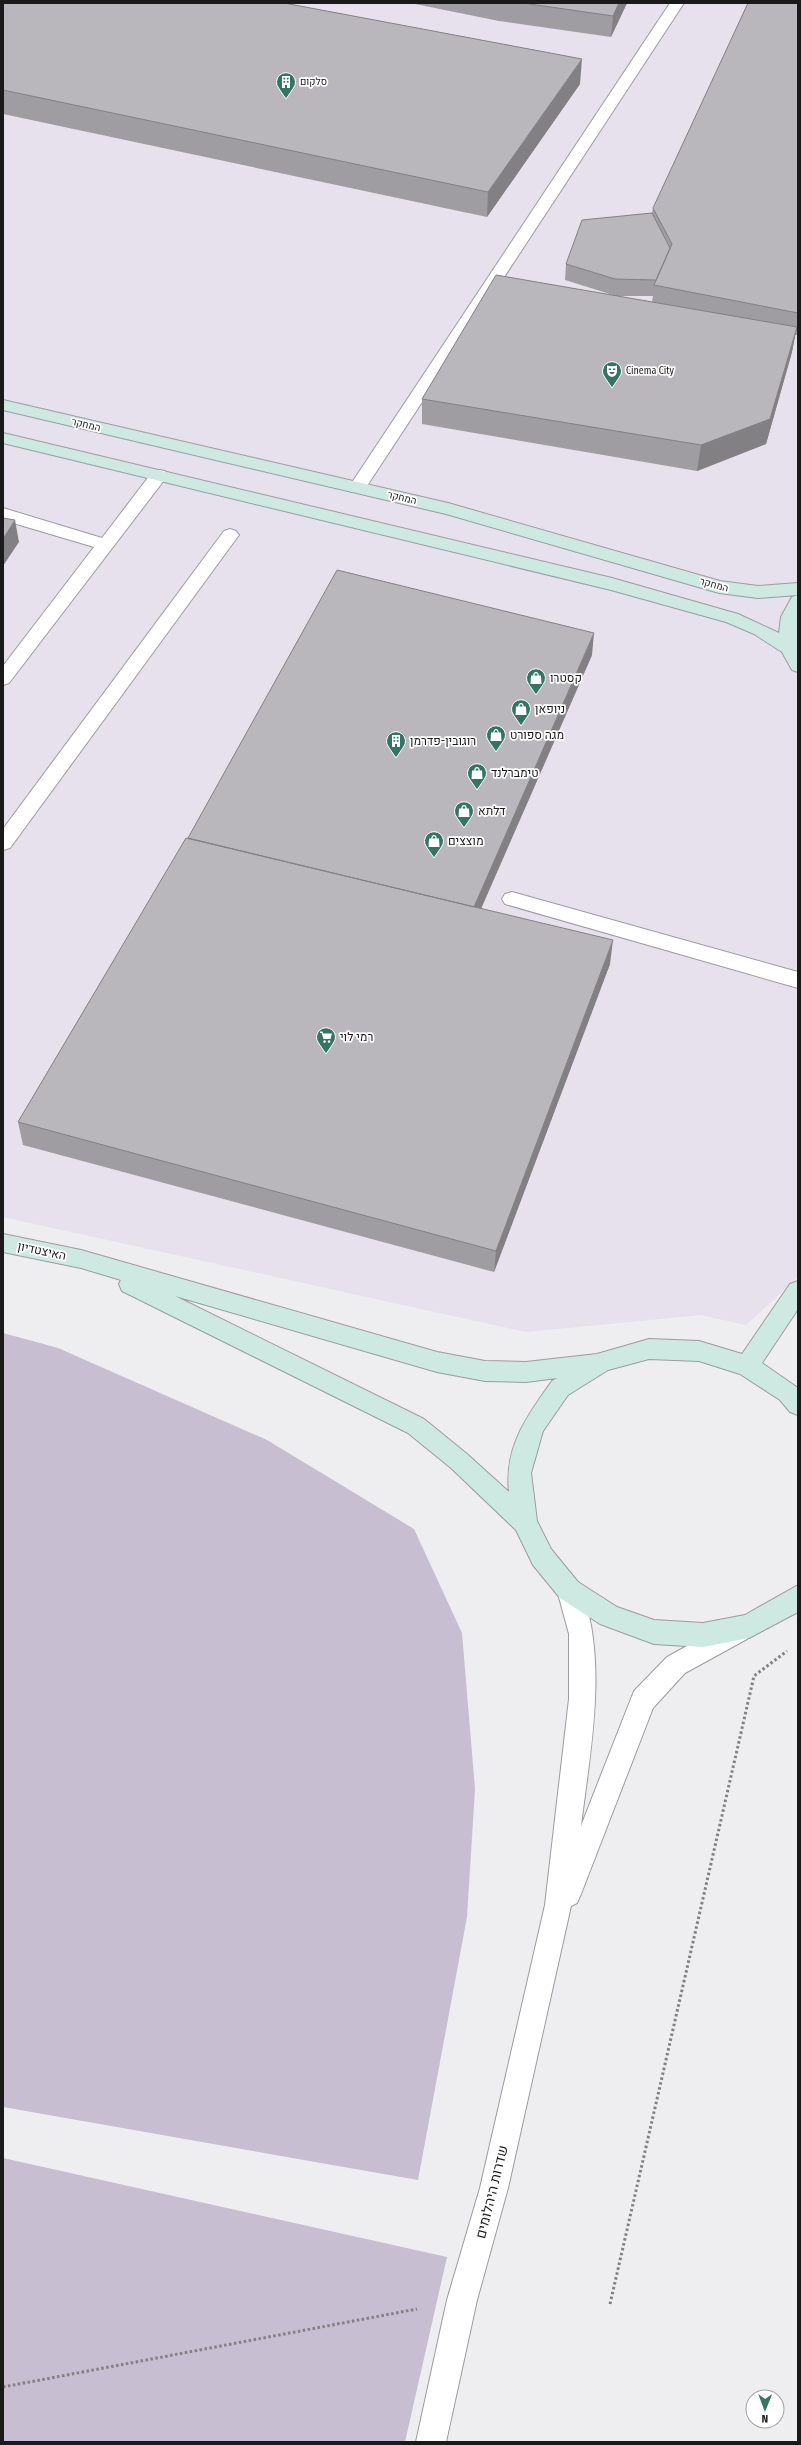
<svg xmlns="http://www.w3.org/2000/svg" width="801" height="2445" viewBox="0 0 801 2445" font-family="'Fira Sans Condensed',Heebo,sans-serif">
<rect width="100%" height="100%" fill="#eeedf0"/>
<!-- built -->
<path fill="#e6e1ec" d="M3,3H798V1277L746,1325L701,1315L526,1332L3,1217Z"/>
<!-- green -->
<path fill="#c7bed1" d="M3,1333L58,1348L267,1440L414,1529L462,1633L475,1789L467,1917L418,2180L3,2107Z
M3,2158L447,2257L405,2442H3Z"/>
<g fill="none" stroke-linecap="round" stroke-linejoin="round">
<defs>
<path id="lane" d="M670,3H684L363,492H351L349,488L351,484Z
M159,470L165,471L167,475L165,479L9,683L3,685V666L94,547L3,520V508L102,538L153,471Z
M230,529L236,531L239,535L236,539L10,848L3,850V829L224,531Z
M512,892L798,972V988L505,904L502,899L505,894Z"/>
<path id="street" d="M569,1579L578,1582C610,1654 590,1751 581,1826L634,1691L667,1657L729,1623L738,1619L747,1623L750,1631L747,1639L685,1673L653,1708L581,1894L577,1903L571,1906L508,2188L477,2300L446,2442H416L447,2300L480,2188L545,1905L569,1699V1634L557,1590L560,1582Z"/>
<path id="secondary" d="M3,400L448,503L720,581L758,586L798,583V595L758,598L719,593L446,514L3,410Z
M3,433L612,578L738,614L779,633L781,617L792,597L798,595V672L792,670L782,652L754,634L726,622L611,590L3,443Z
M3,1234L81,1250L437,1352L485,1361L526,1362L597,1354L649,1339L699,1341L742,1354L790,1284L798,1281V1309L762,1363L798,1388V1415L790,1412L780,1400L740,1374L699,1361L649,1359L608,1370L568,1395L543,1431L531,1473L537,1521L551,1549L578,1582L617,1607L654,1620L703,1623L745,1615L798,1585V1612L749,1638L703,1647L654,1644L600,1624L560,1598L533,1565L516,1530L451,1468L408,1433L122,1291L119,1284L121,1280L81,1268L3,1252ZM175,1296L437,1372L485,1381L526,1382L557,1378L552,1381C527,1416 504,1447 509,1492L467,1454L424,1419Z"/>
</defs>
<!-- lane casing -->
<use href="#lane" stroke="#9d9b9e" stroke-width="2"/>
<!-- street casing -->
<use href="#street" stroke="#9d9b9e" stroke-width="2"/>
<!-- secondary casing -->
<use href="#secondary" stroke="#9d9b9e" stroke-width="2"/>
<!-- path -->
<path stroke="#818183" stroke-width="3" stroke-dasharray="2.5 2.5" stroke-linecap="butt" d="M610,2304L754,1676L787,1651
M3,2387L417,2309"/>
<!-- lane -->
<use href="#lane" fill="#fff" fill-rule="evenodd"/>
<!-- street -->
<use href="#street" fill="#fff" fill-rule="evenodd"/>
<!-- secondary -->
<use href="#secondary" fill="#cee9e2" fill-rule="evenodd"/>
</g>
<!-- wall -->
<path fill="#9f9da1" fill-rule="evenodd" d="M3,3L580,84L487,217L3,114Z
M410,3H627L611,37L499,21Z
M798,3V335H795L792,352L766,444L697,471L422,424V399L613,295L565,280L566,264L652,213L653,208ZM614,296H653L652,302Z
M592,655L481,909L610,964L494,1272L23,1145L18,1122L188,838Z"/>
<!-- shaded-wall -->
<path fill="#828083" d="M619,3H627L611,37L613,16Z
M582,59L580,84L487,217L488,192Z
M797,327L792,352L766,444L697,471L701,445Z
M15,520L19,542L3,566V539Z
M594,633L592,655L472,929L473,909Z
M613,940L610,964L494,1272L496,1251Z"/>
<!-- building -->
<path fill="#b9b7bb" stroke="#828083" d="M3,3H284L582,59L488,192L3,90Z
M523,3H619L613,16Z
M748,3H798V313L654,285L672,244L653,208Z
M652,213L670,248L656,280L615,279L566,264L582,220Z
M496,275L797,327L770,419L701,445L422,399Z
M3,518L15,520L3,539Z
M337,570L594,633L474,907L188,838Z
M186,838L613,940L496,1251L18,1122Z"/>
<!-- icons -->
<defs>
<symbol id="building-pin" viewBox="-11 -11 22 30"><path d="M0 17L-7.5 6A9.5 9.5 0 1 1 7.5 6Z" fill="#347463" stroke="#fff"/><path d="M-4-6H4V6H1V3H-1V6H-4ZM-2.5-4.3h1.7v1.8h-1.7ZM.8-4.3h1.7v1.8H.8ZM-2.5-1h1.7V.8h-1.7ZM.8-1h1.7V.8H.8Z" fill="#fff"/></symbol>
<symbol id="theatre-pin" viewBox="-11 -11 22 30"><path d="M0 17L-7.5 6A9.5 9.5 0 1 1 7.5 6Z" fill="#347463" stroke="#fff"/><path d="M-5-5.5Q0-4 5-5.5V0Q5 5 0 6Q-5 5-5 0ZM-3.3-2.5H-1v1.5H-3.3ZM1-2.5H3.3v1.5H1ZM-2.8 1Q0 5.5 2.8 1Z" fill="#fff"/></symbol>
<symbol id="shop-pin" viewBox="-11 -11 22 30"><path d="M0 17L-7.5 6A9.5 9.5 0 1 1 7.5 6Z" fill="#347463" stroke="#fff"/><path d="M-5-2.5h2.3a2.7 3.5 0 0 1 5.4 0H5L5.5 6h-11ZM-1.5-2.5h3a1.5 2.3 0 0 0-3 0Z" fill="#fff"/></symbol>
<symbol id="supermarket-pin" viewBox="-11 -11 22 30"><path d="M0 17L-7.5 6A9.5 9.5 0 1 1 7.5 6Z" fill="#347463" stroke="#fff"/><path d="M-6-5.5h2.5l.6 2H6L4.5 2H-2.5L-4.4-4H-6ZM-1.5 3.2a1.3 1.3 0 1 0 .1 0ZM3 3.2a1.3 1.3 0 1 0 .1 0Z" fill="#fff"/></symbol>
</defs>
<g fill-rule="evenodd">
<use href="#building-pin" x="275" y="71" width="22" height="30"/>
<use href="#theatre-pin" x="601" y="360" width="22" height="30"/>
<use href="#shop-pin" x="525" y="667" width="22" height="30"/>
<use href="#shop-pin" x="510" y="698" width="22" height="30"/>
<use href="#shop-pin" x="485" y="724" width="22" height="30"/>
<use href="#building-pin" x="385" y="730" width="22" height="30"/>
<use href="#shop-pin" x="466" y="762" width="22" height="30"/>
<use href="#shop-pin" x="453" y="800" width="22" height="30"/>
<use href="#shop-pin" x="423" y="830" width="22" height="30"/>
<use href="#supermarket-pin" x="315" y="1026" width="22" height="30"/>
</g>
<g text-anchor="middle" dominant-baseline="central" stroke-width="3.5" stroke-linejoin="round" paint-order="stroke">
<!-- far-poi labels -->
<g font-size="10" fill="#1a1a1b" stroke="#fff" text-anchor="start">
<text x="300" y="82">סלקום</text>
<text x="626" y="371">Cinema City</text>
</g>
<!-- far-street labels -->
<g font-size="10" fill="#1a1a1b" stroke="#fff">
<text transform="translate(86 425) rotate(13)">המחקר</text>
<text transform="translate(402 498) rotate(13)">המחקר</text>
<text transform="translate(714 585) rotate(15)">המחקר</text>
</g>
<!-- poi labels -->
<g font-size="12" fill="#1a1a1b" stroke="#fff" text-anchor="start">
<text x="550" y="678">קסטרו</text>
<text x="535" y="709">ניופאן</text>
<text x="510" y="735">מגה ספורט</text>
<text x="410" y="741">רוגובין-פדרמן</text>
<text x="491" y="773">טימברלנד</text>
<text x="478" y="811">דלתא</text>
<text x="448" y="841">מוצצים</text>
<text x="340" y="1037">רמי לוי</text>
</g>
<!-- street labels -->
<g font-size="12" fill="#1a1a1b" stroke="#fff">
<text transform="translate(42 1251) rotate(12)">האיצטדיון</text>
</g>
<!-- near-street labels -->
<g font-size="14" fill="#1a1a1b" stroke="#fff">
<text transform="translate(492 2192) rotate(-76)">שדרות היהלומים</text>
</g>
</g>
<!-- border -->
<rect width="801" height="2445" fill="none" stroke="#1a1a1b" stroke-width="8"/>
<!-- north arrow -->
<g transform="translate(765 2409) rotate(181)"><circle r="19" fill="#ffffff" stroke="#a3a3a4"/>
<path d="M0-3L7 15L0 10L-7 15Z" fill="#347463"/>
<text y="-6" font-size="11" font-weight="bold" text-anchor="middle" fill="#1a1a1b">N</text>
</g>
</svg>
